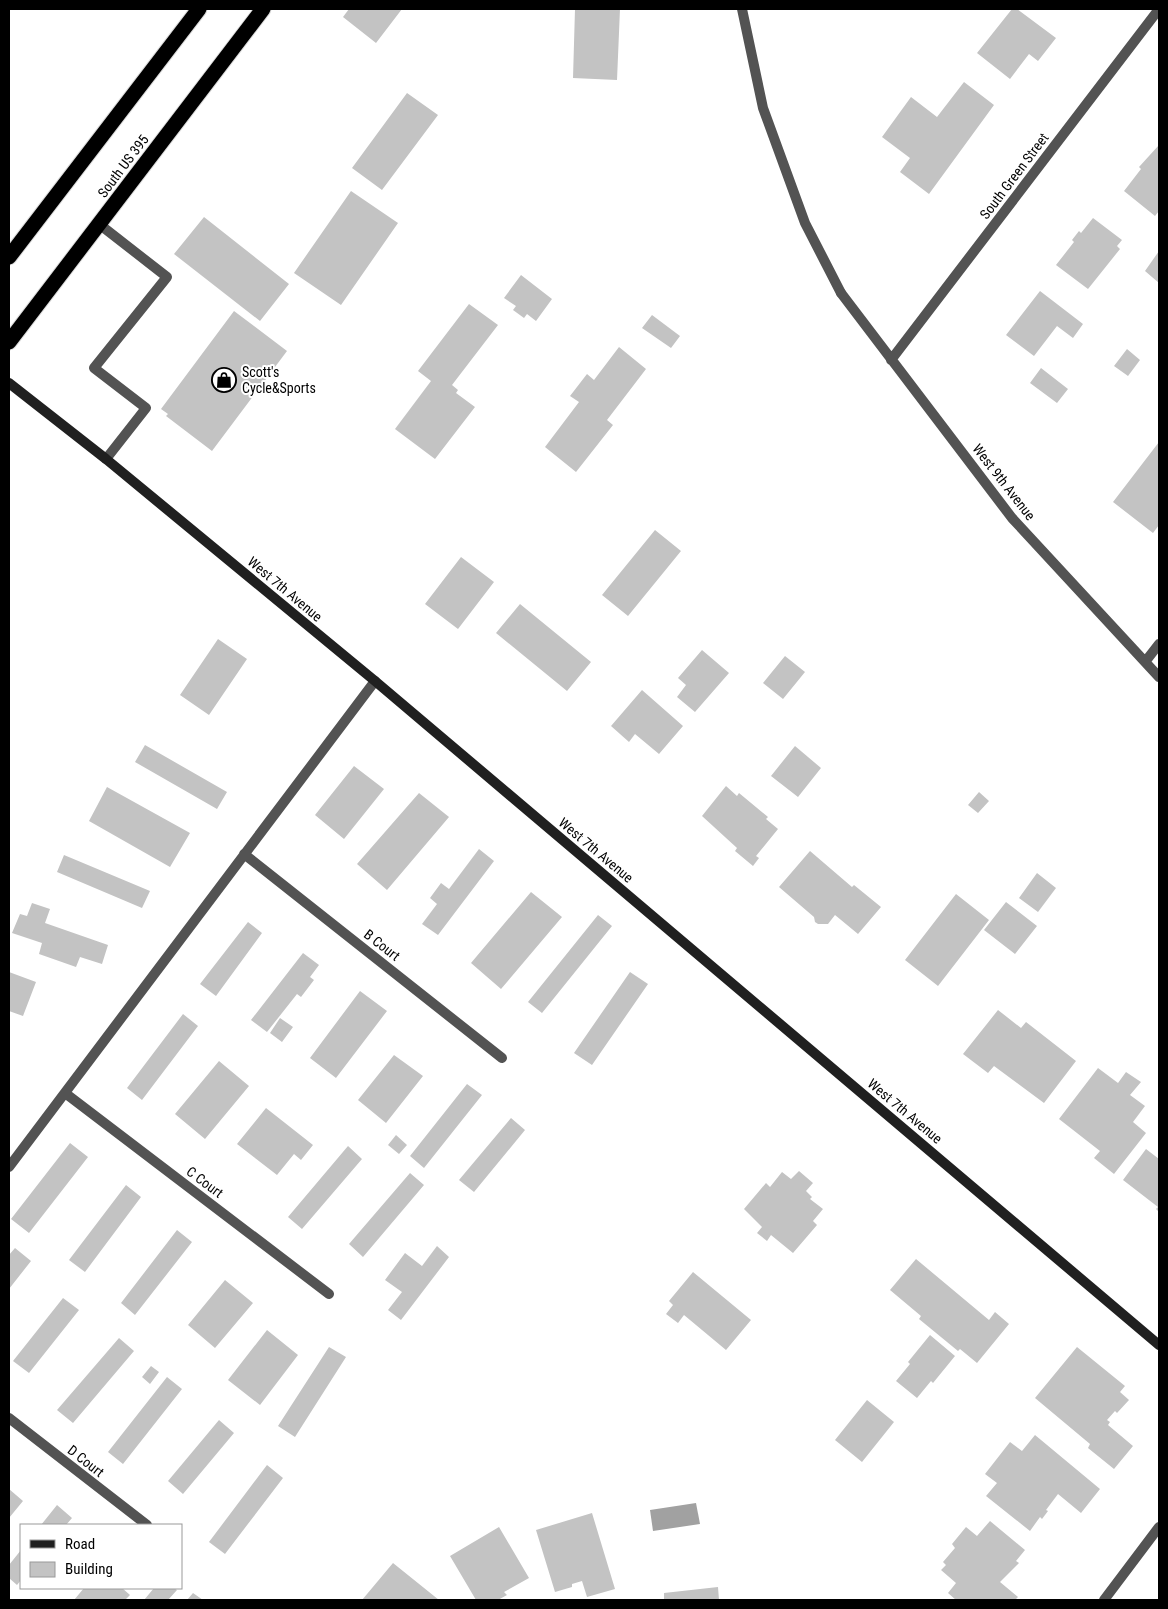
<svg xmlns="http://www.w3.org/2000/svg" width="1168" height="1609" viewBox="0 0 1168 1609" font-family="'Roboto Condensed',sans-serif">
<rect width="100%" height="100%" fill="#fff"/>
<!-- water -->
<path fill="#a1a1a1" d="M696,1503L700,1524L653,1531L650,1510Z"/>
<!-- building -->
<path fill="#c3c3c3" d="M349,9H402L376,43L343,17Z
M575,9H620L617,80L573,78Z
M1012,9H1017L1056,38L1038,61L1029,54L1010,79L977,53Z
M964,82L994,105L929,194L900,172L910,158L882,137L911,97L937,117Z
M407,93L438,115L382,190L352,168Z
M1159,145V211L1155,216L1124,191L1141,169L1139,167Z
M351,191L398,223L341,305L294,273Z
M204,217L289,284L260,321L174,254Z
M1093,218L1122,240L1117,246L1120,249L1088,289L1056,265L1074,242L1072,240L1079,231L1081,233Z
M1159,251V283L1145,271Z
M521,275L552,299L536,321L527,314L524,318L513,310L516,306L504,298Z
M1040,291L1083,324L1073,338L1057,326L1034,356L1006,335Z
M469,304L498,325L452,385L458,390L456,393L475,407L435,459L395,429L431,381L418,371Z
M234,311L287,351L212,451L166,416L168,414L161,409Z
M652,315L680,336L671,348L642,328Z
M619,347L646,369L607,420L613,425L576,472L545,447L579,402L570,396L587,374L594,380Z
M1127,349L1140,360L1128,376L1114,366Z
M1041,368L1068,389L1057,403L1030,383Z
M1159,442V525L1153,533L1113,502Z
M655,530L681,551L628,616L602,595Z
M461,557L494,582L458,629L425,604Z
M520,604L591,662L567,691L496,633Z
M218,639L247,659L209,715L180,695Z
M702,650L729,673L695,712L677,697L686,685L678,678Z
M785,656L805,672L783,699L763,683Z
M642,690L683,726L659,754L635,734L629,742L611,726Z
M145,745L227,792L217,809L135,762Z
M795,746L821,768L798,797L771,776Z
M354,766L384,789L344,839L315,815Z
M726,786L737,796L739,793L768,817L766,819L778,829L756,856L759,858L753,866L735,851L737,848L702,816Z
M107,787L190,833L170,867L89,821Z
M979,792L989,801L978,813L968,805Z
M419,793L449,817L387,890L357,864Z
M479,849L494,861L438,935L422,924L437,904L430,898L441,883L449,889Z
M810,851L852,887L854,885L881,907L858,934L835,915L828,924H818L815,922L814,917L779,887Z
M64,855L150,891L142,908L57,872Z
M1037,873L1056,888L1038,912L1019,898Z
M531,892L562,917L501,989L471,963Z
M956,894L989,920L938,986L905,960Z
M1006,902L1037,926L1015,954L984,930Z
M32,903L50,909L45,923L108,945L102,964L80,957L76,967L39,954L42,943L12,933L20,914L27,916Z
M598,915L612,926L542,1013L528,1002Z
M248,922L262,933L216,996L200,984Z
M303,953L319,965L310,977L314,980L301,997L297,994L267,1032L251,1020Z
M9,972L36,982L23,1016L9,1011Z
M630,972L648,984L592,1065L574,1053Z
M360,991L387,1011L336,1078L310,1058Z
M998,1010L1021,1028L1026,1022L1076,1061L1044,1103L994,1066L988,1073L963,1054Z
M183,1014L198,1026L142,1100L127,1088Z
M280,1018L293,1027L282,1042L270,1033Z
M394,1055L423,1076L386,1123L358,1100Z
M219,1061L249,1086L205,1139L175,1114Z
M1098,1068L1118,1083L1126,1072L1141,1082L1130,1095L1145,1106L1133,1122L1146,1133L1114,1174L1094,1158L1100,1151L1059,1119Z
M467,1084L482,1095L424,1168L410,1156Z
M266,1108L313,1145L301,1160L294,1154L277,1175L237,1144Z
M511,1118L525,1130L474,1192L459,1180Z
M396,1135L407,1145L399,1154L388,1145Z
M70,1143L88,1157L29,1233L11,1219Z
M348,1146L362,1159L302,1229L288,1217Z
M1146,1149L1159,1159V1212L1156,1209L1158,1207L1123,1180Z
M799,1171L813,1183L806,1191L812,1197L810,1199L823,1209L813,1221L817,1225L793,1253L771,1235L767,1241L757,1233L762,1227L744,1209L766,1183L770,1187L782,1172L791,1179Z
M410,1173L424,1185L363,1257L349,1244Z
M126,1185L141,1197L85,1272L69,1260Z
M177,1230L192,1242L135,1315L121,1303Z
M437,1246L449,1257L401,1320L388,1310L402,1292L385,1280L405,1253L422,1266Z
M15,1248L31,1261L9,1289V1255Z
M916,1259L989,1320L995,1312L1009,1324L977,1363L960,1349L958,1351L919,1319L921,1316L890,1290Z
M693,1272L751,1320L726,1350L684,1315L678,1323L666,1314L673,1305L669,1301Z
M225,1280L253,1303L215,1348L188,1325Z
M63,1298L79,1310L29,1373L13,1361Z
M267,1330L298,1355L260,1405L228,1380Z
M930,1335L955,1356L933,1383L931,1381L917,1398L896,1381L910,1364L908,1362Z
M119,1338L134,1351L73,1423L57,1410Z
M329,1347L346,1357L295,1437L278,1426Z
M1077,1347L1125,1386L1120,1392L1129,1400L1117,1413L1115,1411L1107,1420L1110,1422L1108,1425L1133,1446L1114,1469L1088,1448L1090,1444L1035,1398Z
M151,1366L159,1372L150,1384L142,1377Z
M167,1377L182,1389L123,1464L108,1452Z
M867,1400L894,1422L862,1462L835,1440Z
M219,1420L234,1433L183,1494L168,1481Z
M1035,1435L1100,1489L1081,1513L1058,1494L1046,1510L1048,1511L1042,1519L1040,1517L1030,1531L986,1496L997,1483L985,1474L1010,1442L1022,1451Z
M267,1465L283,1478L225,1554L209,1542Z
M9,1489L23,1501L9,1518Z
M57,1505L72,1518L66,1525H41Z
M592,1513L615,1589L587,1597L582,1581L572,1584V1587L555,1592L536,1530Z
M990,1521L1025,1550L1016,1561L1019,1563L1000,1582L1018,1597L1015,1600H956L948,1593L956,1583L941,1570L946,1565L943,1562L955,1548L952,1544L966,1527L977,1536Z
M499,1527L529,1578L504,1592L507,1595L498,1600H476L450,1556Z
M21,1550V1580L17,1585L9,1578V1565Z
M393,1563L439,1600H362Z
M718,1587L719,1600H664V1593Z
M84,1588H122L130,1595L125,1600H74Z
M154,1588H174L177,1590L168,1600H144Z
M193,1593L203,1600H187Z"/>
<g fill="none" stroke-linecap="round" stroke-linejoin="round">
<defs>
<path id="highway" d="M9,257L199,9
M9,342L263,9"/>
</defs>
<!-- highway casing -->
<use href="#highway" stroke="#dbdbdb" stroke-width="17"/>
<!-- lane -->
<path stroke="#535353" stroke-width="10" d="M742,9L763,108L805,223L841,293
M99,224L167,277L94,368L146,408L106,459"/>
<!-- street -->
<path stroke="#535353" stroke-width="10" d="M841,293L1012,518L1159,677
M891,360L1159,9
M1145,662L1159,644
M244,854L502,1058
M65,1093L329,1294
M9,1167L375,681
M9,1418L147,1525
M1104,1600L1159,1527"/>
<!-- secondary -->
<path stroke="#202020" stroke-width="10" d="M9,383L106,459L375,681L1159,1345"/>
<!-- highway -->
<use href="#highway" stroke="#000" stroke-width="15"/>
</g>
<!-- icons -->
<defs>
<symbol id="shop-ring" viewBox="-11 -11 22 22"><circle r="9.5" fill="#fff" stroke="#000" stroke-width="1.5"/><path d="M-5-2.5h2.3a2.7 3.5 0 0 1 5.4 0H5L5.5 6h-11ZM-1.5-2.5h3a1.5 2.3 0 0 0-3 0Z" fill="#000"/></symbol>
</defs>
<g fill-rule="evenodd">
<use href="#shop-ring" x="210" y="366" width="28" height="28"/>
</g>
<g text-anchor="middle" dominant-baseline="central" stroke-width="4" stroke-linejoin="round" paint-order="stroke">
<!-- street labels -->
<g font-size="14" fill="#000" stroke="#fff">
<text transform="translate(123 166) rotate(-53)">South US 395</text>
<text transform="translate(1014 176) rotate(-53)">South Green Street</text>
<text transform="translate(1004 482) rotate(52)">West 9th Avenue</text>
<text transform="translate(285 589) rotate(40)">West 7th Avenue</text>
<text transform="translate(596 850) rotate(40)">West 7th Avenue</text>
<text transform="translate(382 945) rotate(38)">B Court</text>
<text transform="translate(905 1111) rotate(40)">West 7th Avenue</text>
<text transform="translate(205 1182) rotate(37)">C Court</text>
<text transform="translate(86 1461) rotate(38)">D Court</text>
</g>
<!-- poi labels -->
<g font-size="14" fill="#000" stroke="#fff" text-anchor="start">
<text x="242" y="372">Scott's<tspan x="242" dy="16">Cycle&amp;Sports</tspan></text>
</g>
</g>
<!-- border -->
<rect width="1168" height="1609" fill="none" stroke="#000000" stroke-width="20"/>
<!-- legend -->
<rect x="20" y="1524" width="162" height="65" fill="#ffffff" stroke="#999999"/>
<rect x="30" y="1540" width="25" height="8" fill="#202020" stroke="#999999"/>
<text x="65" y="1549" font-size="15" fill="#000000">Road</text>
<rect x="30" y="1562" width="25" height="15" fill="#c3c3c3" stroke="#999999"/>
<text x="65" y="1574" font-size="15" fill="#000000">Building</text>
</svg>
